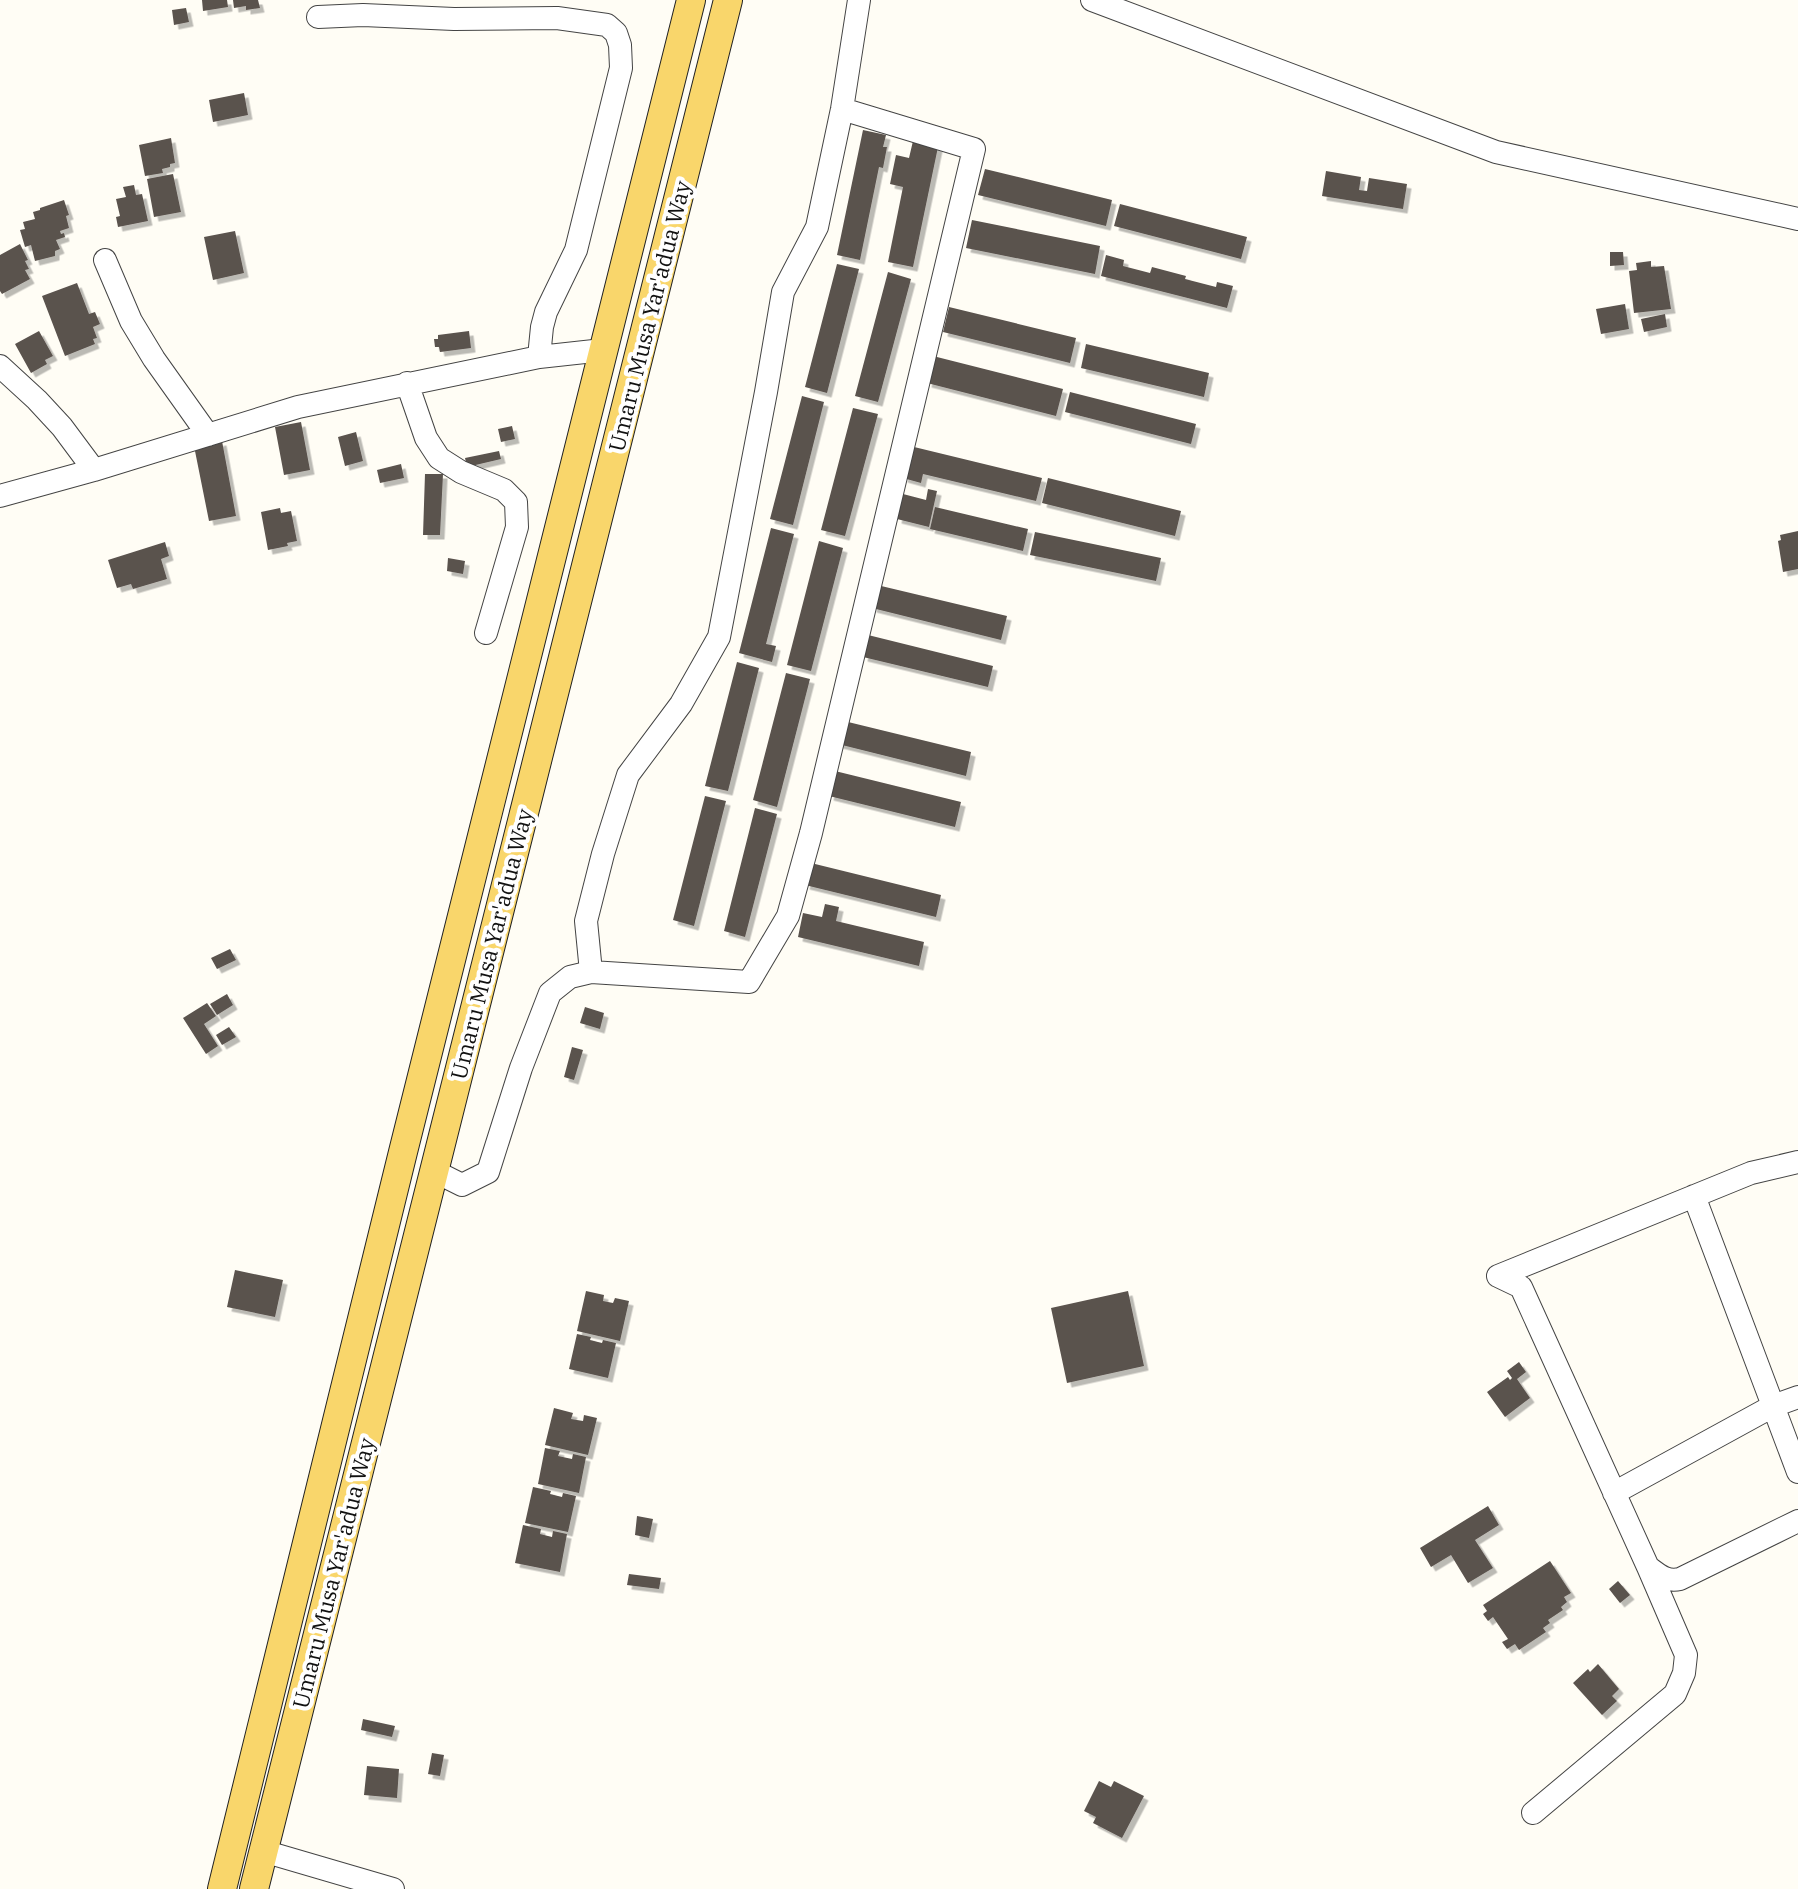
<svg xmlns="http://www.w3.org/2000/svg" width="1798" height="1889" viewBox="0 0 1798 1889" font-family="'IBM Plex Serif',serif">
<defs>
<filter id="shadow"><feDropShadow dx="4.5" dy="4.5" stdDeviation="0" flood-color="#0004"/></filter>
</defs>
<rect width="100%" height="100%" fill="#fffdf5"/>
<!-- building -->
<path fill="#5a524d" filter="url(#shadow)" d="M202,0H227L228,7L203,11Z
M233,0H258L260,8L246,10V6L234,8Z
M186,8L189,22L174,25L172,10Z
M244,93L248,115L213,122L209,100Z
M863,130L886,135L883,147H887L883,168L879,167L860,260L837,255Z
M171,138L175,163L170,164V167L162,169L163,173L145,176L139,145Z
M913,141L938,147L913,267L888,262L903,187L890,184L896,155L909,158Z
M985,169L1112,200L1106,226L978,195Z
M1326,171L1361,177L1359,190L1367,191L1369,178L1407,184L1403,209L1322,196Z
M173,174L181,212L154,217L147,179Z
M134,185L136,195L142,194L148,221L118,227L116,217L120,216L116,199L126,197L123,187Z
M64,200L69,215L66,216L69,228L60,231L61,234L64,233L65,237L56,240L60,249L55,251V256L35,261L31,245L25,247L20,230L25,229L23,222L35,219L33,212L40,210V208Z
M1120,204L1247,237L1241,259L1114,226Z
M972,220L1100,246L1095,274L966,248Z
M235,231L244,273L213,280L204,237Z
M20,244L28,260L25,261L29,269L25,270L30,279L2,294L0,291V255Z
M1610,252H1623L1624,265L1610,266Z
M1106,255L1124,260L1123,266L1150,273L1152,267L1186,276L1185,279L1216,287L1217,282L1233,286L1227,308L1101,276Z
M1651,261V267L1664,266L1671,309L1634,313L1629,271L1637,270L1636,263Z
M837,264L859,269L827,393L805,387Z
M888,272L911,279L878,402L855,396Z
M77,283L89,314L95,312L100,324L93,327L97,338L93,339L95,344L65,356L42,296Z
M1625,304L1629,329L1601,334L1596,309Z
M949,307L1076,338L1070,363L943,332Z
M1665,314L1667,327L1644,332L1641,319Z
M39,331L53,356L45,360L47,364L31,373L15,344Z
M469,331L471,348L440,352L439,347H435L434,339H438V335Z
M1086,344L1209,373L1204,397L1081,368Z
M933,356L1063,389L1056,416L927,383Z
M1070,392L1196,424L1191,444L1065,412Z
M802,396L824,402L793,525L770,519Z
M853,408L878,414L845,536L821,530Z
M301,422L310,470L284,475L275,427Z
M512,426L515,439L501,442L498,429Z
M356,432L363,461L345,466L338,437Z
M222,441L236,516L209,521L194,446Z
M910,446L1042,478L1036,501L923,474L921,483L903,478Z
M499,451L501,459L467,467L465,458Z
M401,464L404,478L380,483L377,470Z
M425,474H443L440,535H423Z
M1048,478L1181,511L1175,536L1042,503Z
M928,489L937,491L929,527L897,519L903,494L926,500Z
M935,507L1028,529L1023,551L930,529Z
M280,508L281,513L291,511L297,541L287,543L288,546L268,550L261,512Z
M771,528L794,534L766,644L776,646L772,662L739,653Z
M1798,531V569L1783,572L1778,541L1781,540L1780,535Z
M1035,532L1161,558L1156,581L1030,555Z
M819,541L843,548L811,671L787,665Z
M165,542L169,556L161,559L167,579L133,589L131,584L117,588L108,560Z
M448,558L465,561L463,574L447,571Z
M877,585L1007,616L1001,640L872,608Z
M868,635L993,666L988,687L863,657Z
M737,662L759,668L728,791L705,786Z
M786,673L810,679L777,807L753,800Z
M844,721L971,752L966,776L838,744Z
M835,771L961,802L955,827L829,796Z
M705,796L726,801L694,926L673,920Z
M755,808L777,814L745,937L724,931Z
M811,863L941,895L936,917L805,885Z
M825,904L839,907L836,921L924,942L919,966L798,937L803,913L822,917Z
M230,949L236,960L217,969L211,958Z
M227,994L233,1005L217,1015L210,1004Z
M207,1003L216,1016L204,1024L218,1046L206,1054L183,1018Z
M585,1007L604,1013L600,1029L580,1023Z
M229,1027L236,1037L222,1045L216,1035Z
M572,1047L583,1050L574,1080L564,1077Z
M235,1270L283,1280L275,1317L227,1307Z
M586,1291L604,1295L603,1301L613,1303L615,1298L629,1301L620,1341L577,1331Z
M1128,1291L1144,1366L1067,1383L1051,1308Z
M577,1334L591,1337L590,1340L602,1343L603,1340L616,1343L608,1378L569,1369Z
M1519,1362L1526,1372L1517,1379L1530,1398L1505,1417L1487,1392L1508,1377L1510,1380L1512,1378L1507,1371Z
M554,1408L573,1413L571,1419L583,1421L584,1415L597,1418L588,1455L545,1445Z
M545,1448L560,1451L558,1456L572,1459L573,1454L586,1457L579,1493L538,1484Z
M533,1487L551,1491L550,1494L562,1497L563,1493L576,1496L568,1532L525,1523Z
M1488,1506L1499,1525L1475,1540L1493,1568L1468,1583L1451,1555L1431,1567L1420,1548Z
M637,1516L653,1519L649,1538L635,1535Z
M523,1525L541,1529L540,1534L552,1537L553,1531L567,1534L560,1572L515,1563Z
M1550,1561L1571,1593L1564,1597L1567,1602L1561,1607L1563,1610L1548,1620L1550,1623L1543,1628L1546,1632L1519,1650L1515,1644L1507,1649L1502,1642L1508,1639L1493,1617L1488,1621L1483,1614L1487,1611L1483,1605Z
M629,1574L661,1578L659,1589L627,1585Z
M1618,1581L1630,1595L1620,1603L1609,1589Z
M1598,1664L1619,1689L1612,1696L1617,1701L1602,1715L1573,1683L1588,1669L1590,1672Z
M363,1719L395,1726L392,1737L361,1730Z
M432,1753L444,1755L440,1776L428,1774Z
M367,1766L399,1769L397,1798L364,1795Z
M1099,1781L1111,1787L1114,1781L1144,1796L1122,1838L1093,1823L1096,1817L1084,1811Z"/>
<g fill="none" stroke-linecap="round" stroke-linejoin="round">
<defs>
<path id="minor" d="M1092,0L1496,152L1798,219
M318,17L363,15L454,19L557,18L607,25L616,33L620,45L621,68L576,250L546,312L542,327L539,357
M105,260L131,321L154,359L208,435
M0,366L37,400L62,427L94,470
M407,383L426,438L439,458L461,472L504,490L516,502L517,527L486,633
M0,496L94,470L298,407L539,357L603,350
M591,972L586,921L603,854L628,775L681,704L719,637L766,392L783,292L817,227L842,109L859,0
M434,1171L462,1185L488,1172L521,1068L550,993L570,977L591,972L749,982L788,916L811,833L974,149L842,109
M1694,1196L1798,1472
M1498,1276L1521,1287L1648,1567C1659,1575 1666,1582 1680,1579L1798,1521
M1498,1276L1751,1173L1798,1162
M1614,1493L1773,1406L1798,1397
M1533,1813L1675,1694L1684,1673L1686,1655L1648,1567
M263,1851L393,1889"/>
<path id="major" d="M222,1889L403,1152L691,0
M254,1889L728,0"/>
</defs>
<!-- minor casing -->
<use href="#minor" stroke="#444" stroke-width="24"/>
<!-- major casing -->
<use href="#major" stroke="#222" stroke-width="30"/>
<!-- minor -->
<use href="#minor" stroke="#fff" stroke-width="22"/>
<!-- major -->
<use href="#major" stroke="#f9d66b" stroke-width="28"/>
</g>
<g text-anchor="middle" dominant-baseline="central" stroke-width="8" stroke-linejoin="round" paint-order="stroke">
<!-- street labels -->
<g font-size="22" fill="#111" stroke="#fff">
<text transform="translate(649 316) rotate(-76)">Umaru Musa Yar'adua Way</text>
<text transform="translate(491 944) rotate(-76)">Umaru Musa Yar'adua Way</text>
<text transform="translate(333 1573) rotate(-76)">Umaru Musa Yar'adua Way</text>
</g>
</g>
</svg>
